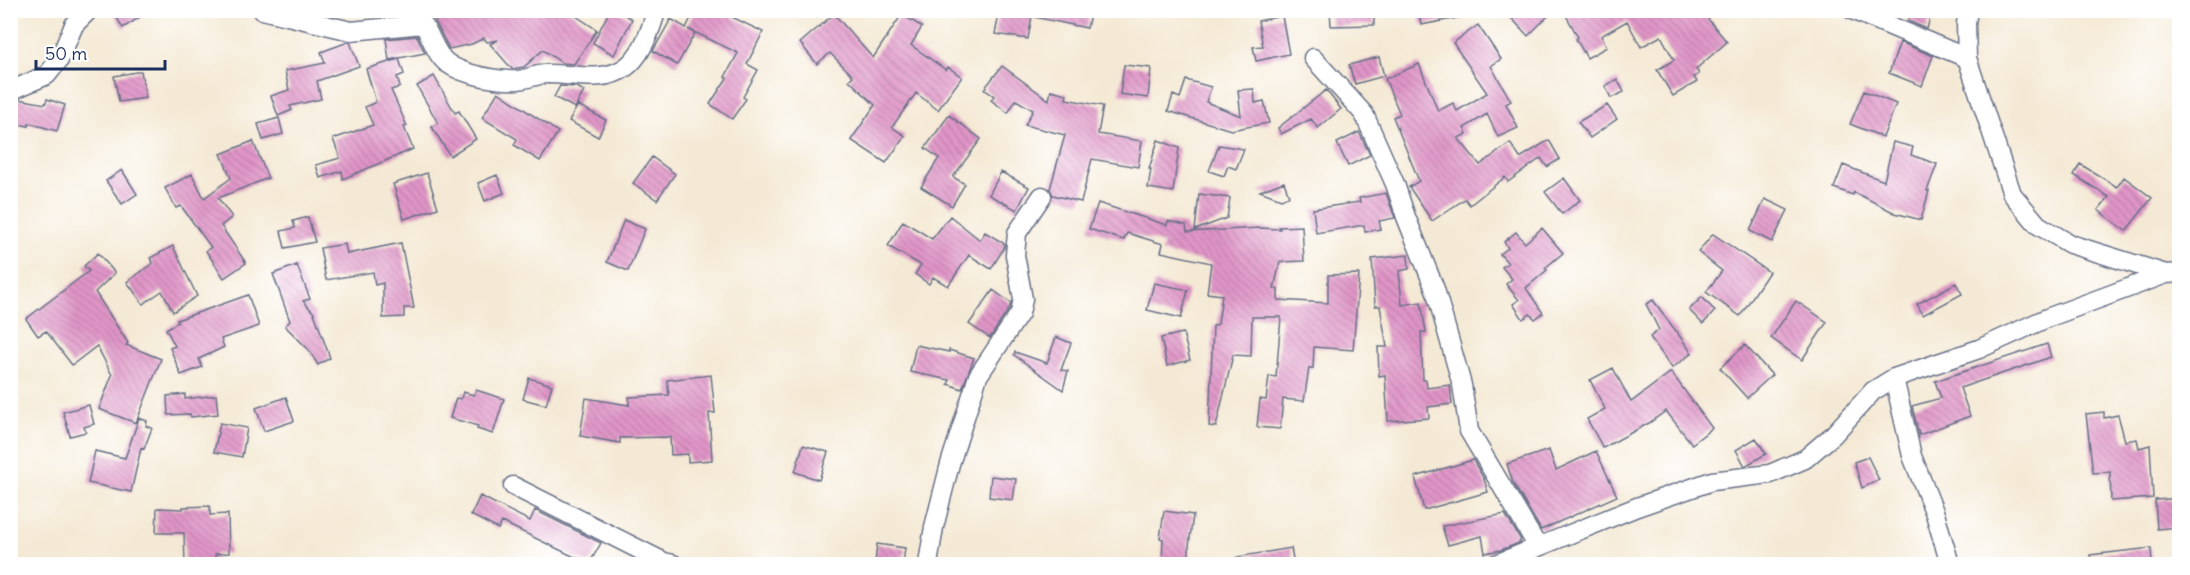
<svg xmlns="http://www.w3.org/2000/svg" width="2190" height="575" viewBox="0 0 2190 575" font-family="Delius,sans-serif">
<defs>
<pattern id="building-back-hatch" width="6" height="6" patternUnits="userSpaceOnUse" patternTransform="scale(1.5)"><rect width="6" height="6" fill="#e196c8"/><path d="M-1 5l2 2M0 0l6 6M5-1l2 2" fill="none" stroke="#b67ba6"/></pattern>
</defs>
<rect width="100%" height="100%" fill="#fff"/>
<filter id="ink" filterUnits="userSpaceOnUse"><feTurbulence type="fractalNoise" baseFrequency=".0167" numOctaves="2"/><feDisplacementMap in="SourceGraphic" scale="12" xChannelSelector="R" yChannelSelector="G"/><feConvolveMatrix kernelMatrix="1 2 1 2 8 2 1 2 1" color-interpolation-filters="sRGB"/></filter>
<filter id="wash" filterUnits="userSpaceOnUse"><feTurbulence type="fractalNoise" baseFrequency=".008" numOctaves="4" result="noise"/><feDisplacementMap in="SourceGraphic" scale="24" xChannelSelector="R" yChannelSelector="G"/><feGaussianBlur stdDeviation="1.35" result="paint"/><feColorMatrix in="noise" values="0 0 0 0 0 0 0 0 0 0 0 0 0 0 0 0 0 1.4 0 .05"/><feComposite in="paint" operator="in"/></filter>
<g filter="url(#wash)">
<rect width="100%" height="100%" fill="#f4e9d4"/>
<g id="blocks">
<!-- building -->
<path fill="url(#building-back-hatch)" d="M112,10H151L123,28Z
M454,10H567L597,30L574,64L562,63L543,50L524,67L512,69L490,44L498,40L487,42L484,38L472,44L449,49L435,21Z
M610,10H616L632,19L614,55L593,43Z
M695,10H713L727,17L728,15L763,32L747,64L758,70L743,97L746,99L732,119L710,104L727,78L725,77L738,53L688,29L695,33L677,65L653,51L671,19L686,28Z
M1000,10H1033L1028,39L995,34Z
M1035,10H1091L1087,28L1034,17Z
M1330,10H1374V25L1331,26Z
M1418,10H1462L1463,17L1421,25Z
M1504,10H1554L1528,36Z
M1563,10H1716L1708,19L1727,42L1696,69L1699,74L1694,77L1697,82L1673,96L1657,70L1674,60L1661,36L1641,47L1627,21L1601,36L1607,47L1587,58L1576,39L1578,37Z
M1912,10H1932L1927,29L1908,21Z
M834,14L873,58L902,14L922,27L911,45L946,70L948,67L962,77L938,110L916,93L892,127L905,136L886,163L851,140L875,105L849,80L853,76L830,53L817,64L800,43Z
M1282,16L1289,54L1256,61L1253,47L1263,46L1258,21Z
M1478,25L1501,59L1491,66L1511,101L1506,104L1518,128L1498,137L1487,114L1464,128L1467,134L1458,138L1480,165L1510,143L1520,158L1549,140L1560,159L1547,167L1541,158L1508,182L1505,177L1470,205L1465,199L1432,221L1409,187L1419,181L1393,117L1400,114L1385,79L1419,64L1438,111L1453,103L1457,111L1487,93L1453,43Z
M417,36L425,53L389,60L386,39Z
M348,42H350L359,66L317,81L321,99L290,106L292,110L278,116L271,96L289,90L285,71L325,63L321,52Z
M1900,42L1933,56L1922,86L1889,73Z
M1379,57L1384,76L1355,84L1349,65Z
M399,59L404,74L397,77L400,87L391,90L407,126L404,127L413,149L343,179L342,171L320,178L316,165L340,158L333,139L373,125L365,107L376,102L366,69Z
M1124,65L1151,68L1148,98L1120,94Z
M1002,66L1049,100L1051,90L1067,94L1066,99L1103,106L1098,134L1142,141L1138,167L1092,159L1081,202L1053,195L1050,189L1065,135L1025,125L1033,110L1016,100L1008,113L991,100L994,96L984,89Z
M141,71L146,98L119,102L114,76Z
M434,76L455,113L459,111L476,139L450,156L432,127L438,123L417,86Z
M1617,79L1624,92L1611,98L1605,86Z
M1186,80L1211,87L1206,102L1241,116L1238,90L1254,89L1255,103L1264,101L1269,123L1231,130L1168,111L1173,95L1180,98Z
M560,86L577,87L584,91L575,108L554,97Z
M1326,90L1341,109L1318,128L1311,119L1281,134L1278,128Z
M1864,91L1896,104L1883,137L1850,124Z
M498,92L558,132L540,161L514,145L517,139L482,118Z
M19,99L45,104L47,99L65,105L57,131L29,123V126L10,123V102Z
M578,105L606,120L598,137L569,121Z
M1607,105L1617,119L1590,138L1578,122Z
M949,115L981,139L953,177L965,184L952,206L921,187L939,158L925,148Z
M279,118L283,134L263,140L258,124Z
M1359,132L1370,155L1348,166L1337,143Z
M1158,140L1179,148L1173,192L1148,188L1151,169H1149Z
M253,141L268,178L218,198L232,217L221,226L246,263L224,278L206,251L211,247L181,206L176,208L165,188L192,174L204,198L231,178L221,154Z
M1893,142L1913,147L1911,155L1937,164L1927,191H1929L1921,220L1895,213L1854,192L1853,195L1834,188L1843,165L1884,181Z
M1219,145L1244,149L1236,169L1228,166L1224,176L1209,171Z
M652,157L675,174L657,200L633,183Z
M2080,164L2117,187L2124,177L2152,198L2126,231L2098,210L2109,197L2074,175Z
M122,170L137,194L122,204L106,181Z
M1001,172L1029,187L1017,210L989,195Z
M427,173L438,208L404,219L393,184Z
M497,175L504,193L485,201L478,183Z
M1564,178L1580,200L1562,214L1545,192Z
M1284,182L1289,196L1281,199L1260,191Z
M1386,193L1395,218L1379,221L1381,229L1365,232L1364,225L1316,233L1313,209L1360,202L1359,198Z
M1199,194L1230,198L1227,218L1195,230Z
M1765,199L1788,210L1772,242L1750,231Z
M1098,203L1167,225L1168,221L1186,225L1187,232L1260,228L1280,229L1279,227L1302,226L1304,261L1280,262L1274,289H1278V300L1328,303V275L1359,274L1353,350L1314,347L1313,368H1309L1304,401L1283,399L1280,429L1257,427L1260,399L1266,400L1269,376L1276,377L1281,317H1252L1251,356L1233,355L1216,427L1209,426L1213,326L1218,324L1222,295L1207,293L1211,263L1161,252L1163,244L1127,233L1124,240L1089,229Z
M950,216L980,240L985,232L1005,244L1004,248L991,269L969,255L948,286L933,277L929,284L915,274L921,265L888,246L903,221L932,239Z
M308,217L315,242L285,248L281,231L295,228L293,221Z
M624,220L645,229L628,271L607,262Z
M1542,228L1563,253L1545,268L1547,270L1526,288L1543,313L1535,319L1530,314L1523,319L1513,304L1519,300L1506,284L1512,279L1502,267L1508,263L1500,254L1508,248L1504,242L1516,232L1525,243Z
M1713,234L1769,272L1740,316L1706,292L1722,271L1698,252Z
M401,243L414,308H404V317L383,318V283L375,285L373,272L326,280L320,248L345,244L347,254Z
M173,246L197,296L173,312L162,291L143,304L127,282L153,263L150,258Z
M98,253L115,273L95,292L128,343L126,345L161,359L136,423L99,409L112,375L97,346L72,365L46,331L38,336L26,319L89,271L84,266Z
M1408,255L1409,269L1399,271L1402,305L1421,302L1426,332H1421L1423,380H1426L1427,388L1450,385L1452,404L1428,407L1429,418L1388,421L1385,375L1379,376L1378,347H1387L1380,306H1375L1372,259Z
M297,265L310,299L303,301L314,313L330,358L318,365L309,350L285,326L290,321L273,274Z
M1154,283L1188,290L1181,318L1147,310Z
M1956,283L1962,294L1923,315L1917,304Z
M993,290L1011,303L1009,309L990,338L969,324Z
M248,295L259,326L221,339L224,347L199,359L202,367L181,375L170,348L175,346L166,329L178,322L177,320Z
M1702,297L1715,311L1703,324L1689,310Z
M1653,300L1692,353L1672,368L1650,337L1659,330L1646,304Z
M1796,301L1827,322L1802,360L1771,338Z
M1183,333L1190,360L1167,366L1161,338Z
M1056,337L1071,343L1061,370L1068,371L1063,390L1014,355L1015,352L1047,363Z
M2047,344L2051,357L1960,388L1970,416L1919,435L1912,406L1941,398L1935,381Z
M916,345L949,352V350L974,358L962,389L948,384L950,380L910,372Z
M1745,345L1772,375L1747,398L1720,368Z
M1613,368L1631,402L1671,372L1712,428L1692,444L1666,411L1649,423L1603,448L1587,419L1605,409L1590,380Z
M711,375L715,413H709L712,460L688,462V454L671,455L670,437L620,438V443L580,436L586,398L629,405V397L669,395L667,380Z
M529,378L552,385L546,405L523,399Z
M476,390L504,399L493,434L477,429L478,426L450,418L456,398L461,399L463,392L474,395Z
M185,394V399L216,395L218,414L191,417L190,414L168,415L167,396Z
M286,397L294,421L264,431L256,408Z
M89,405L94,424L84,427L86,432L70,436L63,412Z
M2104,412V418L2118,415L2125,441L2137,439L2139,448L2150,445L2153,498L2111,501L2110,472L2093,473L2086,414Z
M139,418L147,421L146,426L152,428L144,449L141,448L131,492L88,483L95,451L125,458Z
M220,423L247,428L242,457L214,452Z
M1756,438L1766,454L1745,466L1736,450Z
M803,445L828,452L819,480L795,472Z
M1549,450L1556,470L1596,451L1617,496L1541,530L1513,483L1507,464Z
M1868,457L1879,480L1862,488L1854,462Z
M1473,460L1484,479L1488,492L1424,510L1415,477Z
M991,476L1016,479L1013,500L989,497Z
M480,496L530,521L535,510L601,543L589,564L502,522L498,529L471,515Z
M2180,498V527L2157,529L2155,500Z
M210,506V515L228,514L229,553L215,554V564H185L184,533H156L157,508L183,509V507Z
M1164,511L1193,515L1189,546V564H1162L1163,539L1160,538Z
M1505,514L1521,540L1519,543L1501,550L1485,553L1482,536L1448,545L1442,526Z
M877,544L905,548L903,564H875Z
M1291,548L1294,564H1238L1237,557Z
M2151,548L2152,564H2091L2090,555Z"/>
</g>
</g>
<g filter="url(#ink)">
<use href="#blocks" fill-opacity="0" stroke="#677087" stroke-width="1.5"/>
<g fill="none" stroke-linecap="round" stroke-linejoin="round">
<defs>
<path id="minor" d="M262,10L351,31L423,24C431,35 435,54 447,63C463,75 498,81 518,80C527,79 536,75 545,74C571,73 603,84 626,67C641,56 650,32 655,15L651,10
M1852,10L1967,58
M1968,10L1966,24L1967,58L2012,194L2038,225L2070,244L2166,274
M1313,58L1364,114L1395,184L1406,217L1435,289L1462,385L1469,431L1538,547
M10,91L47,75L59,60L74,25L89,10
M1894,378L1912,456L1935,514L1950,564
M513,486L664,562L673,564
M928,564L934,527L950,464L978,376L1020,313L1023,299L1015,255L1017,233L1042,196
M1496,564L1637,507L1712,481L1770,474L1805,459L1833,435L1873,391L1894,378L1979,349L2047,318L2166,274L2180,273"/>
</defs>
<!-- minor casing -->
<use href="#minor" stroke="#677087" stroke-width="21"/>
<!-- minor -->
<use href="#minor" stroke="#fff" stroke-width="18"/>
</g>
</g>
<!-- margin -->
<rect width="2190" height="575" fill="none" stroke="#fff" stroke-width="36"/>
<!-- scale -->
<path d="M36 60v9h129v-9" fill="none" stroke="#1b2f5e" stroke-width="3"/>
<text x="45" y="60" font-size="18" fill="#1b2f5e" stroke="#ffffff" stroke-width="4.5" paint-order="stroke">50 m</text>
</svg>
